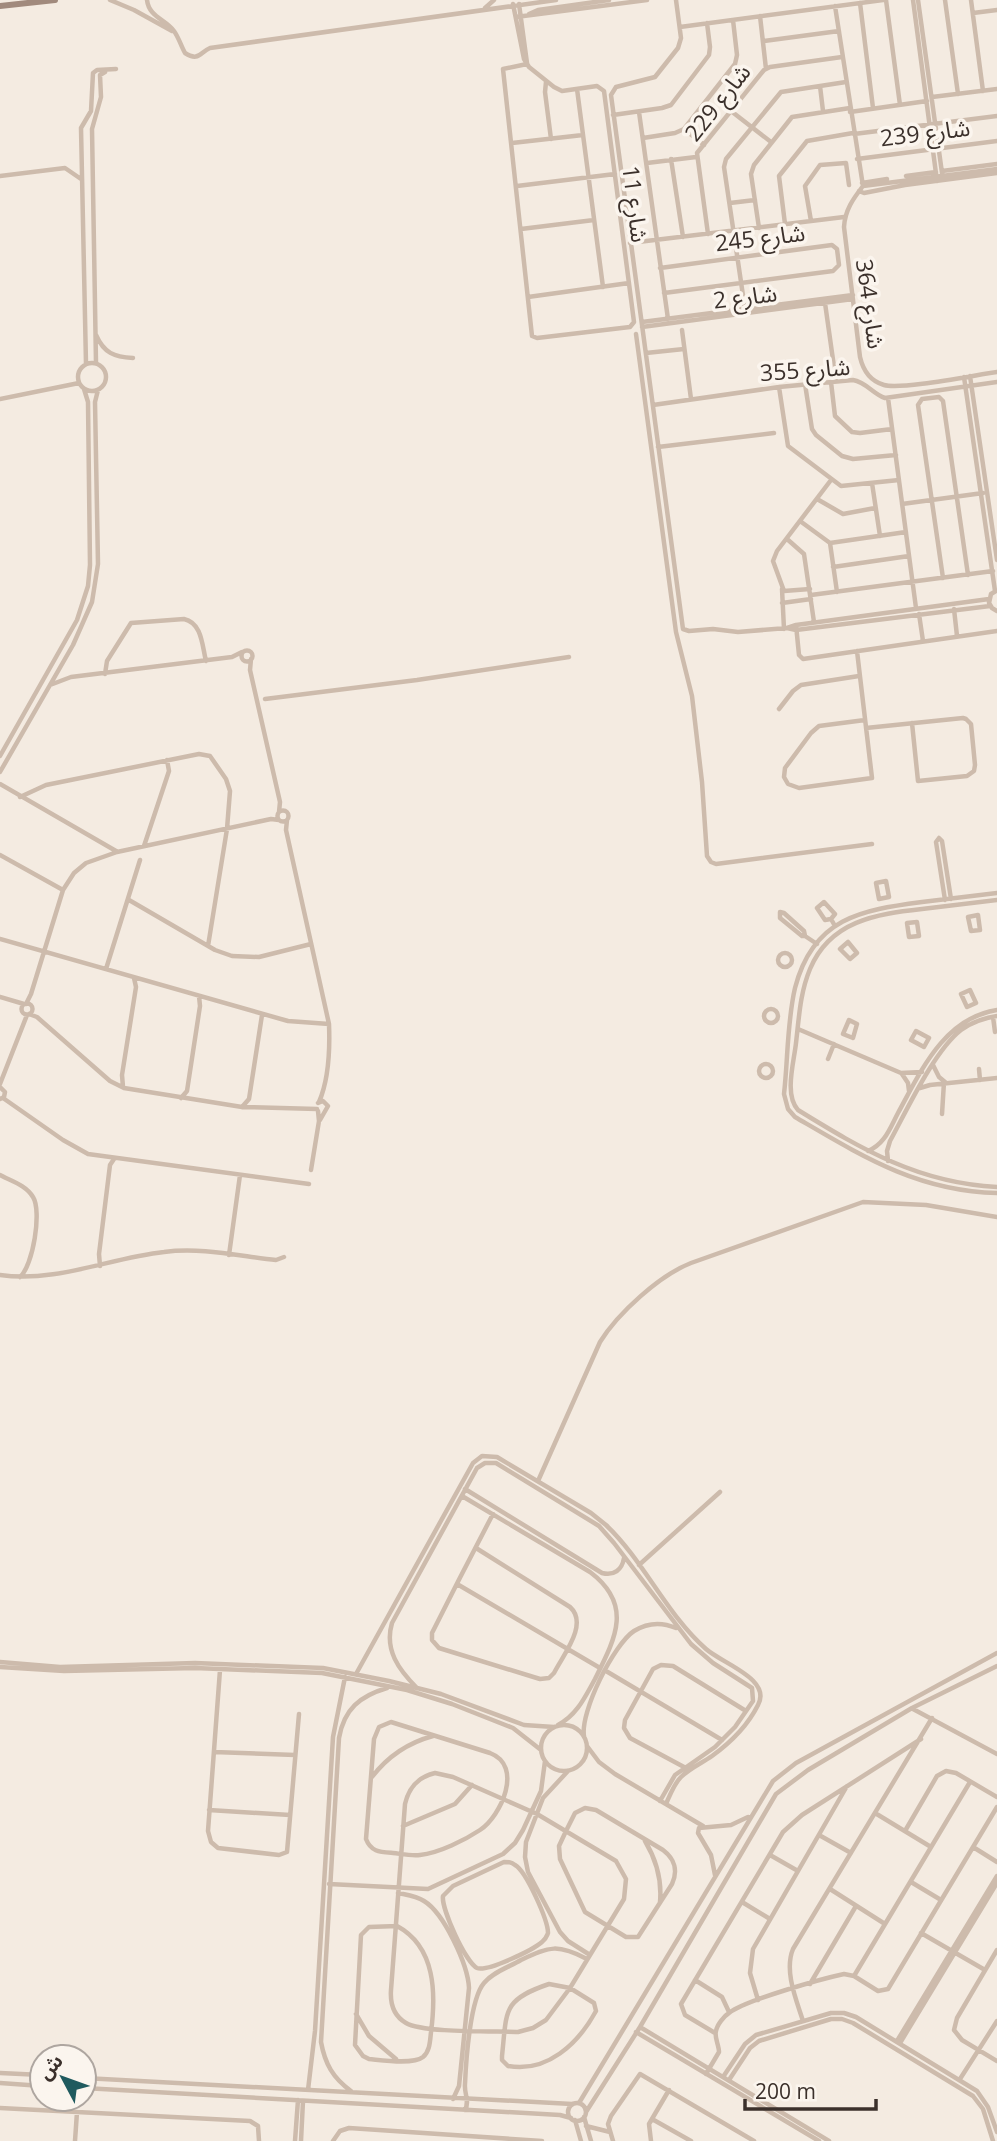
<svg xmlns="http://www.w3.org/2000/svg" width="997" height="2141" viewBox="0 0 997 2141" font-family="'Open Sans','Noto Sans Arabic',sans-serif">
<rect width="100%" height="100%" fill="#f4ebe1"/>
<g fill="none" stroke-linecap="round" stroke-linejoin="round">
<!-- street -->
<path stroke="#cdbbac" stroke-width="4.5" d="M110,0L134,10L172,31
M147,0C149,17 165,19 174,31C179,38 181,46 185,53C199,62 200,52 210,48L556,0
M676,0L681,38L678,48L655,77L616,87L611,95L683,629L689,631L713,629L738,632L787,628L796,630L990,606
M886,0L900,105
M913,0L937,181
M918,0L943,180
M945,0L958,94
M971,0L983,91
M860,3L873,108
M513,4L524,59L529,67L554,87L562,91L597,86L604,91L634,322L630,327L537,338L532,336L503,69L527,64
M519,4L527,63
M835,6L863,186
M485,8L494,0
M973,13L997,10
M529,14L538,10L609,0
M760,16L766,69
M516,17L647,0
M680,27L883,0
M764,41L839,31
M546,82L545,92L551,139
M820,86L823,111
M577,89L603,287
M932,97L997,89
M731,111L771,142
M639,112L668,319
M850,112L927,101
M613,115L662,108L671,105L709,55L710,47L707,23
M684,129L704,145
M854,134L997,116
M643,138L675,133L684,129L735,64L737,55L733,20
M512,143L583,135
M671,159L683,237
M857,159L997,141
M647,163L696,157
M942,171L997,164
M0,176L65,168L81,179
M906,176L936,172
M862,183L887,179
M517,186L615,174
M863,186C853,199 845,210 844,227L860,357C863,370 870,381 884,385C901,390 975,375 997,372
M863,186L997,169
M859,191L864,193L905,185L997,173
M730,203L755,200
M811,221L805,186L820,165L846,163L849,185
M785,224L779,176L807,141L853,133
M759,228L751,174L754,165L792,117L850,108
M521,229L594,220
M708,234L697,153L764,70L770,67L842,57
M630,243L844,217
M660,268L832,245L837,249L839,265L833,271L664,293
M528,297L629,283
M825,303L836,381
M745,309L724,167L726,159L781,92L846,82
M642,322L853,295
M642,327L853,299
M682,330L691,399
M636,334L676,632L692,696L702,782L707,856L711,862L716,864L872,844
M96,335C104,353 114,357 133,358
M646,353L684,349
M78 377a14 14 0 1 1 28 0a14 14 0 1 1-28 0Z
M96,363L92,129L101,97L100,75L105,72
M86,364L81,128L91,111L93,73L97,70L116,69
M970,376L997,560
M964,377L995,591
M831,382L835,416L852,432L860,433L892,429
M805,384L812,429L816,435L842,456L853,459L896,455
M779,387L788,446L841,486L899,480
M888,398L916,608
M0,399L79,383
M653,405L779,387L853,380C866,382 873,394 885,398L997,382
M658,447L774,433
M872,483L880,536
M817,499L843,514L875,508
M902,504L983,493
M800,521L830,543L837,592
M787,539L804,554L814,622
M830,543L906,532
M833,567L909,556
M943,578L918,405L922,399L939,397L943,401L968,575
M782,589L784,629
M810,589L784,591L773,561L777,551L831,480
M996,591L991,594L989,603L992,608L997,611
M811,595L993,571
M782,603L811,599
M954,609L957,636
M919,614L923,641
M796,625L799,655L803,659L997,631
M787,628L796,625L989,599
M241.5 656a5.5 5.5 0 1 1 11 0a5.5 5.5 0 1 1-11 0Z
M857,651L872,778L799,788L788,784L784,777L785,768L811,733L819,726L865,720
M251,659L250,670L280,802L279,812
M105,674L107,661L131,623L184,619C202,623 202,645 206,661
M50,685L71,677L232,657L242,652
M265,699L417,680L569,657
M779,709L793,691L801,685L859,676
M866,728L963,718L966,719L971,724L975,765L974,771L967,776L918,781L912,723
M0,756L77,620L88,586L90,565L88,402L84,389
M0,772L73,645L92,602L98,564L95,402L98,390
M0,784L116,851
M20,797L46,785L199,754L210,756L226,779L230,791L227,829L208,946
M277.5 816a5.5 5.5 0 1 1 11 0a5.5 5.5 0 1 1-11 0Z
M287,820L286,830L329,1024C330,1049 329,1079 319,1102
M144,846L169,771L167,760
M0,855L63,890
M886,881L889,897L879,899L876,883Z
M997,893C972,896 947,899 922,902C861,910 813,918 795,988C787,1022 788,1059 784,1094L788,1109L795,1117C862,1156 917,1191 997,1193
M129,900L215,950L232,956L259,957L311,944
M945,900L936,842L939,838L942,841L951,899
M997,900C972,903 947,906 922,909C876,914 830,921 810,969C800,993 799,1018 796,1043C794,1062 784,1095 798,1110C863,1150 919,1183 997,1187
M780,912L784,913L804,931L805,936H802L780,918Z
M978,915L980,930L971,931L968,917Z
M831,919L835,914L824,902L817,908L825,920L831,919L835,926
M917,922L919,936L909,937L907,923Z
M805,936L817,944
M0,939L288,1021L329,1024
M848,942L857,953L850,959L840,949Z
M778 960a7 7 0 1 1 14 0a7 7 0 1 1-14 0Z
M106,969L140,860
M970,990L976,1003L967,1007L961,994Z
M0,997L24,1004
M21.5 1009a5.5 5.5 0 1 1 11 0a5.5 5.5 0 1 1-11 0Z
M26,1004L31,994L63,890L74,873L86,863L117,852L271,819L279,820
M764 1016a7 7 0 1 1 14 0a7 7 0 1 1-14 0Z
M29,1014L37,1017L110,1081L124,1088L242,1107L317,1109
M993,1017L995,1032
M849,1020L857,1024L853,1038L843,1034Z
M798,1029L901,1073L922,1072
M916,1031L929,1038L924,1047L911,1040Z
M828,1059L834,1044
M759 1071a7 7 0 1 1 14 0a7 7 0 1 1-14 0Z
M933,1065L939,1077L945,1082
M979,1069L980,1080
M902,1074L908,1083L909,1091
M0,1084L27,1015
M0,1087L5,1092L4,1097L0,1099
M123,1087L122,1075L136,987L134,978
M920,1088L930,1085L997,1078
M3,1098L63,1140L88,1154L309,1184
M181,1098L187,1091L200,1006L199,996
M318,1103L323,1101L328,1106L320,1120
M242,1107L249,1099L262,1015
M942,1114L944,1082
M868,1151C885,1144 890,1128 898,1113C921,1071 944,1018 997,1010
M888,1161L887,1151L890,1141C907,1110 934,1051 961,1030C972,1022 984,1018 997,1016
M311,1170L319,1121L318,1111
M0,1175C11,1181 26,1185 33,1197C42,1211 33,1266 20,1277
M229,1255L240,1175
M100,1266L99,1254L110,1165L114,1159
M0,1275C57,1283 109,1258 164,1252C201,1247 239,1256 276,1260L284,1257
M538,1481L600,1342C618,1313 660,1275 691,1263L863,1202L926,1205L997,1217
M465,1489L602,1573C614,1576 622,1570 624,1558
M462,1496L590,1572C634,1605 615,1639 595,1679C585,1697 577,1715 558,1725
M476,1548L570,1607C589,1624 563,1655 554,1673L549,1678L540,1679L439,1648L432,1640V1633C452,1593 472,1554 493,1514
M639,1565L720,1492
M457,1584L600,1668
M0,1662L60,1667L195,1663L323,1668L389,1681L441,1694L524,1725L554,1727
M0,1667L64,1671L195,1668L322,1673L407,1690L452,1704L513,1728L541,1750
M220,1670L208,1831L211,1842L218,1848L279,1855L287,1852L299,1714
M606,1671L722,1740
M356,1674L473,1463L482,1456L497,1457L591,1513L606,1525C644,1561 666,1614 706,1649C723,1664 772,1679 758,1705C748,1725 730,1743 712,1756C702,1763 690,1768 681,1777C674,1784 670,1795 666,1804
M417,1688C399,1670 384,1650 392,1623L477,1468L485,1463H496L599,1526L614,1543L691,1644L713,1663L752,1688L753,1701L735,1727L715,1747L675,1775L660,1801
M913,1709L997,1754
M391,1722L490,1753C524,1766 501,1816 480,1830C465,1840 439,1853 420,1855C411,1856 402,1854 393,1853C380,1852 371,1852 366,1839L374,1739L379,1727Z
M541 1748a23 23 0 1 1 46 0a23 23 0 1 1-46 0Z
M584,1736C580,1712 614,1644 634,1631C647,1623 662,1622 676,1628
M587,1746L599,1762L615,1774L703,1826
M214,1752L295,1755
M684,1767L630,1738L624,1728L625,1720L653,1669L661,1665L673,1666L746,1711
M568,1771L543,1798L526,1842L525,1857L528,1872L560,1932L568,1941L590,1955
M435,1773L453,1777L537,1814L616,1861L626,1879L624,1899L570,1988L546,2020L533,2028L518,2032C495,2031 422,2033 406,2023C394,2016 390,2004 391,1990L405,1804C409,1787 418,1777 435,1773Z
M372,1777C388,1756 407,1743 433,1736
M585,1808L596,1810L663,1850C675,1859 678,1871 672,1884L638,1937H626L585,1912L560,1859L559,1846L566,1831L575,1813Z
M209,1810L290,1815
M875,1813L931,1847
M403,1826L455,1804L472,1785
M905,1831L937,1776L946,1771L956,1773L997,1797
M819,1835L851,1853
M645,1841C657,1861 662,1880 660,1902
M973,1847L997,1862
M770,1855L798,1871
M504,1862C509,1862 511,1862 515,1865C526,1871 548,1920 548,1933C546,1938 546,1939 542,1942C533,1950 487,1972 477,1968C466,1963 441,1908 443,1896L453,1886Z
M715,1875L711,1855L698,1833L699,1828L731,1825L748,1817
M911,1882L941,1900
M329,1884L428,1889L503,1854L515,1843L523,1830L541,1791L545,1761
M830,1889L885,1924
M398,1893C407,1895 416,1896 424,1901C444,1913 468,1965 469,1988L459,2086L453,2099
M742,1902L770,1919
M397,1926C436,1947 436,1994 431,2032C430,2041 430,2051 423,2057C413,2065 381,2060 369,2059L363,2056L355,2045L361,1935L369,1927Z
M921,1933L985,1970
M997,1950L957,2018L954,2030L962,2040L997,2061
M854,1976L970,1782
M695,1980L722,1997L729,2012
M549,1984L570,1988L594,2003L596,2011C578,2044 547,2073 508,2066L502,2060V2056C507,2010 502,2000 549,1984Z
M810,1984L856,1906
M758,2000L750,1973L753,1949L847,1786
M356,2014L369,2036L396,2059
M803,2021C796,1999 784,1971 793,1949L932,1718
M640,2027L829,2141
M636,2032L819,2141
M715,2033L685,2015L681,2004L783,1832L802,1815L921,1739
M897,2041L997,1876
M900,2043L997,1883
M0,2073L42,2075
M706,2074L719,2052C719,2045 714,2037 716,2031C717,2025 724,2016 729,2013C746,2000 821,1979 844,1974L854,1976L878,1991L888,1989L997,1807
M723,2077L745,2044L756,2035L831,2013H844L856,2017L977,2091L988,2107L997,2132
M84,2078L572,2104
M960,2079L997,2021
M729,2080L750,2048L759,2041L831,2019H842L853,2023L973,2096L983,2109L993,2141
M0,2083L42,2086
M84,2088L560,2115L571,2118
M308,2090L315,2031L333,1737L345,1677
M351,2091C333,2078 325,2064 321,2042L339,1738C344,1709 360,1696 387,1688
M579,2103L773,1781L796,1763L997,1653
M568 2112a9 9 0 1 1 18 0a9 9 0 1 1-18 0Z
M0,2108L250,2121L258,2126L259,2141
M465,2110C470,2101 464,2094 465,2084C466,2061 470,1999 484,1983C493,1972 509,1967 521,1960C550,1946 558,1944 587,1959
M586,2112L640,2027L776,1794L808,1770L912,1708L997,1666
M584,2117L591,2141
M652,2119L691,2141
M575,2120L581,2141
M586,2126L610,2132
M75,2141L77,2112
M295,2141L298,2100
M301,2141L303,2101
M333,2141L340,2131L349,2128L542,2141
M613,2141L608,2124L611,2116L640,2074L754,2141
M651,2141L649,2124L669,2090"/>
<!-- secondary -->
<path stroke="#a18a7d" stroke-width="6" d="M0,6L55,0"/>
</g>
<g text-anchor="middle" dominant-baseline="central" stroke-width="7" stroke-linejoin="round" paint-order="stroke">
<!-- street labels -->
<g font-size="23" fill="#3b302b" stroke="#fbf5ee">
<text transform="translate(717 102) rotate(-52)">شارع 229</text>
<text transform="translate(925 132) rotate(-7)">شارع 239</text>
<text transform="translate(636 204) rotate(83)">شارع 11</text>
<text transform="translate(760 237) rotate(-7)">شارع 245</text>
<text transform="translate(745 296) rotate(-7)">شارع 2</text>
<text transform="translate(871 304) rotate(82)">شارع 364</text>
<text transform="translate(805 369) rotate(-4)">شارع 355</text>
</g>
</g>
<!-- north arrow -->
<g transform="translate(63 2078) rotate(311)"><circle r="33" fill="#fbf5ee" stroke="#aea6a0" stroke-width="2"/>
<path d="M0-5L12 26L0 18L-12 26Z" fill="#1f5a5e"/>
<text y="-10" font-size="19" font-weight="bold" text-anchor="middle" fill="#3b302b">ش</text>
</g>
<!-- scale -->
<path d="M745 2099v10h131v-10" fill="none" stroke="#3b302b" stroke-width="3.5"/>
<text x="755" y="2099" font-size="21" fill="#3b302b" stroke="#fbf5ee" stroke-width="5" paint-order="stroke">200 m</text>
</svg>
